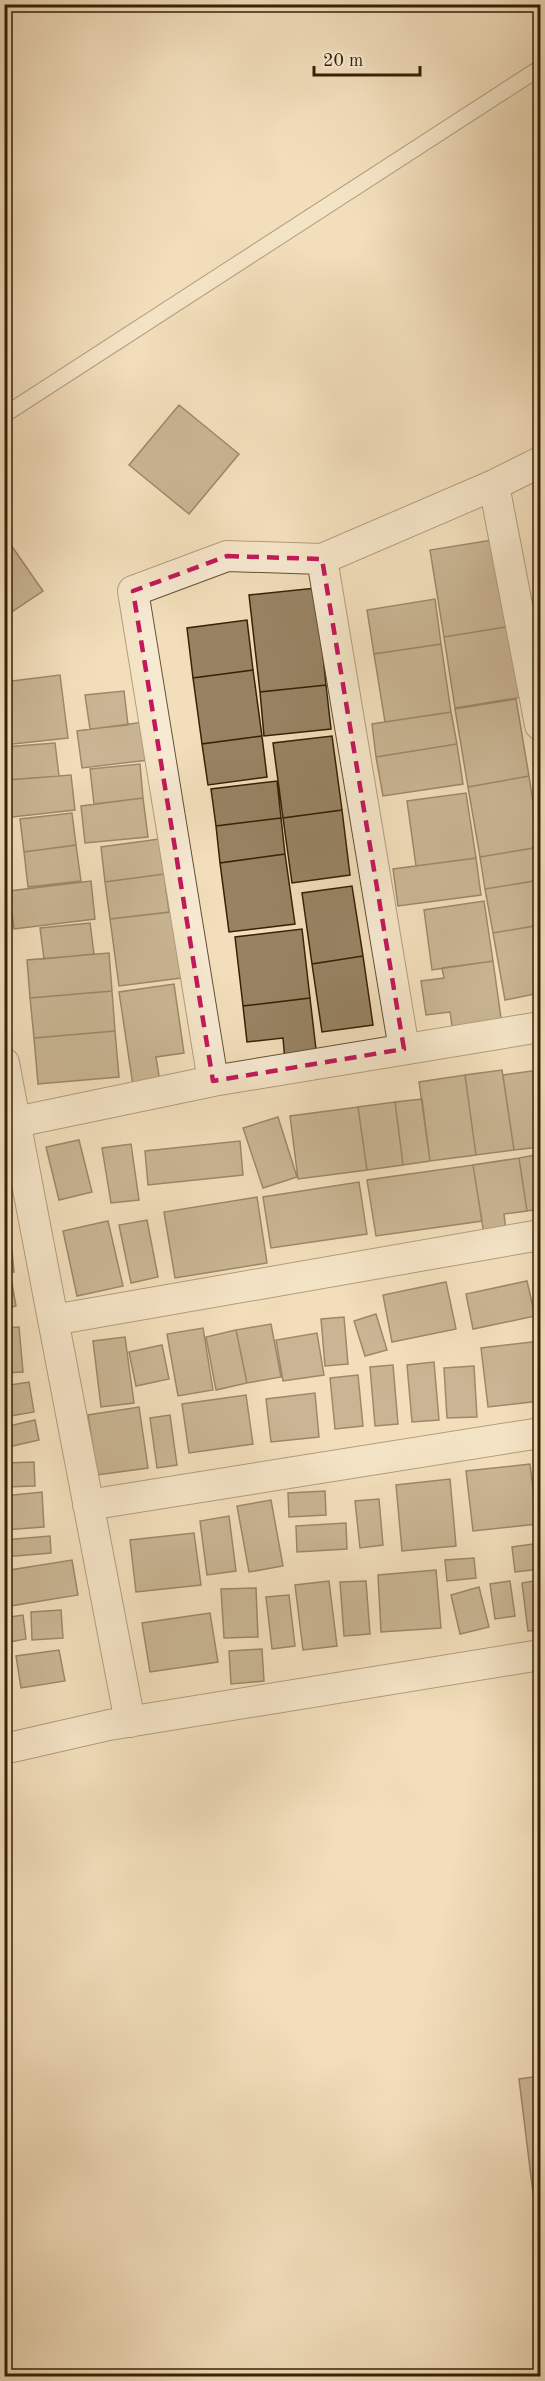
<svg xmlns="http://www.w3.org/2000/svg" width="545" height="2381" viewBox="0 0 545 2381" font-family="'Old Standard TT',serif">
<rect width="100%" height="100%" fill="#f2debb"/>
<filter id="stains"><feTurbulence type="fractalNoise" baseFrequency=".00333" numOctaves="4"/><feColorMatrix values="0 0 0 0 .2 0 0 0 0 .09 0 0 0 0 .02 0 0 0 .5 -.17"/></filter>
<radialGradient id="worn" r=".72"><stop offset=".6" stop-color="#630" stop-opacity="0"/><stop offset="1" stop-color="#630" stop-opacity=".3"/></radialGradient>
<!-- building -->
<path fill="#978363" stroke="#352104" stroke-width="1.5" d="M179,405L239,454L189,514L129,465Z
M4,535L43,591L4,617Z
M498,539L512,626L444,637L430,550Z
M316,588L326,685L260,692L249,595Z
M435,599L441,644L374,654L367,610Z
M247,620L253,670L193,678L187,628Z
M512,626L523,697L455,708L444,637Z
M441,644L451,712L385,722L374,654Z
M253,670L262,736L202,744L193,678Z
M60,675L68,738L4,745V682Z
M326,685L331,729L264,736L260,692Z
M124,691L128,725L90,729L85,695Z
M516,699L529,776L468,787L455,709Z
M451,712L457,744L376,757L372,724Z
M152,721L157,759L82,768L77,731Z
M262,736L267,777L208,785L202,744Z
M332,736L342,810L283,818L273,743Z
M55,743L59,776L8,780L5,747Z
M457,744L463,784L383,796L376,757Z
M140,764L143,798L94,804L90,769Z
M71,775L75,810L12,817L8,780Z
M529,776L540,847L480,857L468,787Z
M277,781L281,818L216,826L211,789Z
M466,793L476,858L416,866L407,801Z
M143,798L148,837L85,843L81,806Z
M342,810L350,875L292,883L283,818Z
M72,813L76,845L24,852L20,819Z
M281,818L285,854L220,863L216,826Z
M159,839L164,874L105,882L101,847Z
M76,845L81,881L28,887L24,852Z
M540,847V880L485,889L480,857Z
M285,854L295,924L229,932L220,863Z
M476,858L481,895L398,906L393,869Z
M164,874L169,912L110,919L105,882Z
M540,880V925L493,933L485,889Z
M91,881L95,919L14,929L9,891Z
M352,886L363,956L312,964L302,893Z
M484,901L493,961L432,970L424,910Z
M180,911L189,977L119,986L110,919Z
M90,923L94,954L44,959L40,928Z
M540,925V993L505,1000L493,933Z
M302,929L310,998L243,1006L235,937Z
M109,953L112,991L30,998L27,960Z
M363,956L373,1025L322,1032L312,964Z
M493,961L502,1025L453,1033L450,1012L426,1015L421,981L444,978L442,968Z
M174,984L184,1053L156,1057L160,1082L133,1086L119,992Z
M112,991L115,1031L34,1038L30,998Z
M310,998L317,1058L285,1061L283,1038L247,1042L243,1006Z
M115,1031L119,1077L38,1084L34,1038Z
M502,1070L514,1150L476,1155L465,1075Z
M539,1070L540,1147L514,1150L503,1075Z
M465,1075L476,1155L430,1161L419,1082Z
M422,1099L430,1161L403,1165L395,1102Z
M395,1102L403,1165L367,1170L358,1107Z
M358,1107L367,1170L298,1179L290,1116Z
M278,1117L297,1177L263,1188L243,1128Z
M79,1140L92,1192L59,1200L46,1147Z
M240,1141L243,1175L148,1185L145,1151Z
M131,1144L139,1200L111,1203L102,1148Z
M540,1154V1209L527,1211L519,1158Z
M519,1158L527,1211L504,1214L506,1231L484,1235L473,1165Z
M473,1165L482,1221L376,1236L367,1180Z
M359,1182L367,1234L271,1248L263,1197Z
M257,1197L267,1263L175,1278L164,1212Z
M147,1220L158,1277L131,1283L119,1225Z
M108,1221L123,1286L77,1296L63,1231Z
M10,1229L14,1272L4,1273V1230Z
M11,1278L16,1306L4,1309V1280Z
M527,1281L535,1316L473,1329L466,1294Z
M446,1282L456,1329L392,1342L383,1295Z
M376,1314L387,1350L365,1356L354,1321Z
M344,1317L348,1364L325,1366L321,1319Z
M271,1324L281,1377L247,1383L236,1330Z
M19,1327L23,1372L4,1373V1328Z
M203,1328L213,1390L178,1396L167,1334Z
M236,1330L247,1383L216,1390L206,1337Z
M317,1333L324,1375L283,1381L276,1340Z
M125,1337L134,1403L101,1407L93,1341Z
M540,1341V1401L488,1407L481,1348Z
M162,1345L169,1379L136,1386L129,1352Z
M434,1362L439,1420L412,1422L407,1365Z
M393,1365L398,1424L375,1426L370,1367Z
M474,1366L477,1417L447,1418L444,1368Z
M358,1375L363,1426L335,1429L330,1378Z
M29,1382L34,1412L4,1417V1386Z
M315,1393L319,1437L271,1442L266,1399Z
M246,1395L253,1444L189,1453L182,1404Z
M139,1407L148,1468L97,1475L88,1415Z
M170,1415L177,1465L157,1468L150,1418Z
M35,1420L39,1440L4,1448V1427Z
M34,1462L35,1486L4,1487V1463Z
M530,1464L537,1524L473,1531L466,1471Z
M450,1479L456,1546L402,1551L396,1485Z
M325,1491L326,1515L289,1517L288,1493Z
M42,1492L44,1527L4,1530V1496Z
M379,1499L383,1545L360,1548L355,1501Z
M271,1500L283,1566L249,1572L237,1506Z
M229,1516L236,1571L207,1575L200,1521Z
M346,1523L347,1549L297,1552L296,1526Z
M194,1533L201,1585L136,1592L130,1540Z
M50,1536L51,1553L4,1557V1540Z
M540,1543V1569L515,1572L512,1547Z
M474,1558L476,1578L447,1581L445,1560Z
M72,1560L78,1595L4,1607V1571Z
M436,1570L441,1628L381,1632L378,1575Z
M540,1580V1630L528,1631L522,1583Z
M329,1581L337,1646L303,1650L295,1585Z
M366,1581L370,1634L344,1636L340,1582Z
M510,1581L515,1616L495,1619L490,1584Z
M479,1587L489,1627L460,1634L451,1595Z
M256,1588L258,1637L224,1638L221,1589Z
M289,1595L295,1646L272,1649L266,1597Z
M61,1610L63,1638L32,1640L31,1612Z
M210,1613L218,1662L150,1672L142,1623Z
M23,1615L26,1639L4,1643V1618Z
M262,1649L264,1681L231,1684L229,1651Z
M59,1650L65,1681L21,1688L16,1656Z
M540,2076V2192L533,2193L519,2079Z"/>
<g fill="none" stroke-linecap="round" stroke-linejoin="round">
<defs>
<path id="lane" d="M4,415L540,68"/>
<path id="street" d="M494,485L540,725
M322,559L404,1049
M4,1063L130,1722
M213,1081L133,591L227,556L322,559L494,485L540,462
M16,1122L213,1081L540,1027
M53,1320L540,1235
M88,1505L540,1433
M4,1749L109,1725L540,1655"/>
</defs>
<!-- lane casing -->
<use href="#lane" stroke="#645032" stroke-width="17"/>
<!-- street casing -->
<use href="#street" stroke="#645032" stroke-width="32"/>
<!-- lane -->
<use href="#lane" stroke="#f7ead3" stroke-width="15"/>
<!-- street -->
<use href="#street" stroke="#f7ead3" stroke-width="30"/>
</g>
<!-- marked area -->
<path d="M0 0H545V2381H0ZM227,556L322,559L404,1049L213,1081L133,591Z" fill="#f2debb" fill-opacity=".55" fill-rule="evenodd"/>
<path fill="none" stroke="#c2185b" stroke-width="4.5" stroke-dasharray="12 8" stroke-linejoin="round" d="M227,556L322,559L404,1049L213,1081L133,591Z"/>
<!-- margin -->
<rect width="545" height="2381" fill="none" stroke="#f2debb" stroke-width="24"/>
<rect x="6" y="6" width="533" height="2369" fill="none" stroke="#352104" stroke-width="3"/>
<rect x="12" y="12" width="521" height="2357" fill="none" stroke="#352104" stroke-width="1.5"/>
<!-- scale -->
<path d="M314 66v9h106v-9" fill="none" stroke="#352104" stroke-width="3"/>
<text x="323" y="66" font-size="18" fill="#352104" stroke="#f7ead3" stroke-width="4.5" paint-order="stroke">20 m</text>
<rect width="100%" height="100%" filter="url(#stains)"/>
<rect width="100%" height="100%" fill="url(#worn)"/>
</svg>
